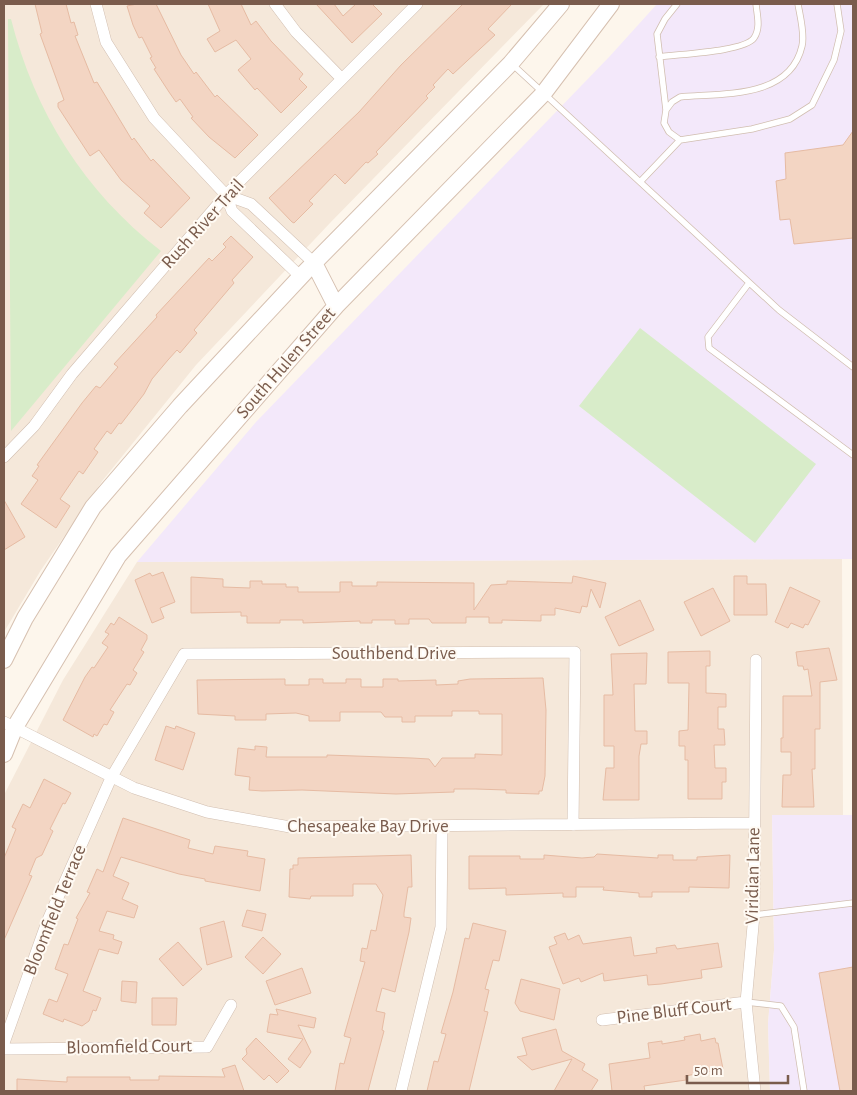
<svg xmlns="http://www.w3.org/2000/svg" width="857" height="1095" viewBox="0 0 857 1095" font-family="'Alegreya Sans',sans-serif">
<rect width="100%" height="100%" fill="#fdf6ec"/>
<!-- residential -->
<path fill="#f5e8da" d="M4,4H544L330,223L196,365L103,480L41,570L4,632Z
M842,559L843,815H772L774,950L768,1024L770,1091H4V795L63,680L137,562Z"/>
<!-- education -->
<path fill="#f3e8fa" d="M657,4H853V559L137,562L256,422L610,56Z
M772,815H853V1091H770L768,1024L774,950Z"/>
<!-- green -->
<path fill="#d8ecc9" d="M8,19H11C35,113 84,191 161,251L11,431Z
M640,328L816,464L755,543L579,406Z"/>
<!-- building -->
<path fill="#f3d5c3" stroke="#e6bba3" d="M35,4H66L71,23L74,22L78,35L75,36L94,83L97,82L132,140L134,138L151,161L153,159L190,198L161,228L144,213L150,206L121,180L99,150L90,156L58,107V103L64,100L40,34L42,33Z
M137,4H156L181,55L194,74L196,72L215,97L217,95L258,135L235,158L209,137L191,118L193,117L180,99L176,102L169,92L154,69L156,68L150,58L152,57L142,37L139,38L133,25L127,6Z
M208,4H241L251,25L256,21L271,41L303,74L299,79L307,87L281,113L257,88L255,90L238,70L251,59L236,40L215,52L207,39L220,31Z
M316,4H334L343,16L356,4H372L382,14L352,43Z
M463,4H512L488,29L495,35L453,74L448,69L433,85L435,87L426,96L428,98L376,152L378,154L368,163L366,162L345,184L335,174L309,201L313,204L294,223L292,222L269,198L359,112L401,65Z
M853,131V238L794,244L790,219L780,220L776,181L786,179L785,153L843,145Z
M231,236L253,257L232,280L234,283L194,330L197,333L180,353L177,350L168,360L152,379L144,394L121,424L119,423L111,434L107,431L94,449L98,452L96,455L83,474L79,471L60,499L70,506L56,528L21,504L38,480L32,476L39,466L37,465L82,403L96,386L100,388L118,367L114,364L157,317L156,315L169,301L209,258L212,261L226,247L223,244Z
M4,500L25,537L4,550Z
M163,572L175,602L160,608L164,618L152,623L135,580L150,573L152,576Z
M573,576L606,583L600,608L591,589L587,607L582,606L580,613L555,608V615H541V621L502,620V623H489V617H466V623H432L429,619H409V624H395V620H372V623H360V621L303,623V620H280V623H247V616H241V612L191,613V577L223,579V587L250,588V581H262V584H286V587H298V592H340V582H352V586H377V582L474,583V610L491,585L507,584V581L572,583Z
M734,576H747V584H766L767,615H734Z
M790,587L820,601L808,625L805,624L803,628L791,623L788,628L775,622Z
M713,588L730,621L701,636L684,602Z
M640,600L654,630L619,646L605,617Z
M119,617L147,635V639L141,650L144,652L133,670L137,673L130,685L127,684L110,710L114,712L107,725L104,724L97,736L94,734L93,737L63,720L85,677L92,667L94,668L108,647L102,643L109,634L105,632L111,623L114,625Z
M829,648L837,680L820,682V729H815V769H812L814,807H782L783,775H791V752H781V738H783V696H812L808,669L804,670L803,666H798L796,652Z
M710,651V666H706V693L726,694V707H718V729H724L725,745H714L715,768H726V782H722V799H688V760H685V746H679V731L688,730L689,683H668V652Z
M647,653L646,684H634L635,731H647V744H641L639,756V800H603L606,768H614V746H604V695H613L611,654Z
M543,678L546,710L545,776L542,791H539V794L506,793V790L476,789H454V792L396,794L302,790L262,791L249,790L250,777L235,775L238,748L255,750V746L267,747L266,757H327V755L412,758L429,759L435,767L442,758H475V754L502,755V714H479V711H452V716H415V722H402V717H385L381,712H340V721H309V716L296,713L266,714V720H235V716L198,714L197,680L285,679V685H309V679H323V683H346V679H361V687H383V679H398V681L436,680V685L458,684V681L470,679Z
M166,726L175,729L176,726L195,733L183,770L155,760Z
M44,779L71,793L65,804L63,803L50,829L53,831L42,855L36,858L29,875L32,876L4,940V858L16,829L12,827L23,804L30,808Z
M123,818L190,840L188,848L213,854L215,846L248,851L247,856L265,859L260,891L205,881V879L179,874L121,857L113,876L129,883L122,899L138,906L134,918L107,911L99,931L114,935L113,939L122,942L118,954L99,949L83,991L101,998L96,1011L93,1010L89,1021L82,1026L64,1019L63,1022L43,1014L49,999L57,1002L68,974L55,969L64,944L68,945L78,919L76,918L90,893L87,892L97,869L103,872Z
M597,854L658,858V855H673V860H697V857L730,855L729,888L689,887V892H652V897H639V893L603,890L604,887H576V897H563V893L506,895V888L469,889V856H520V859H544V855L582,858L594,857Z
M411,855L412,887H408L404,913V917L411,918L409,932L395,992L382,988L376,1011L385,1013L382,1030L384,1031L368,1091H335L340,1063L344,1064L351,1038L344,1036L365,962L360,961L362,948L367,949L371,930L376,931L383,895L376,884H353V896H311L310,899L289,897L290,869H293V865H298V858Z
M247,910L266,914L262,931L242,926Z
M224,921L232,957L207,965L200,928Z
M473,923L506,931L499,961L493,960L485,989L489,990L484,1011L488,1012L469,1091H427L434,1061L438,1062L446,1034L441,1033L453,992L465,938L469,939Z
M565,933L568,940L579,935L583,944L631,937L634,956L657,953L656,948L675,945L677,949L718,943L722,967L701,970L702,978L661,984L648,985L647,975L604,981L603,973L581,982L579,978L563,984L549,947L557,944L554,937Z
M263,937L281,954L263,974L245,957Z
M178,942L202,969L183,986L159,959Z
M853,967V1091H840L819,973Z
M302,968L311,993L275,1005L266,981Z
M521,979L560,989L554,1020L520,1011L515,1003Z
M122,981L137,982L136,1003L121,1001Z
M152,998H177L176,1025H152Z
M276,1009L316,1018L314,1028L298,1025L311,1052L300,1068L288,1059L303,1039L267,1032L270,1014L278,1015Z
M556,1029L562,1051L585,1064L582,1070L598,1080L591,1091H554L572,1059L532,1070L517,1057L527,1055L522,1038Z
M700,1034L701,1041L715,1038L716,1043H718L723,1069L685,1076L686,1080L644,1086L645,1091H612L609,1064L650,1058L648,1043L662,1041V1044L685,1040L684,1037Z
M256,1038L289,1071L277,1083L269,1075L264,1080L242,1059L247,1054L246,1049Z
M235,1065L244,1091H17V1079L67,1082V1077H130V1080H159V1076L225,1077L222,1069Z"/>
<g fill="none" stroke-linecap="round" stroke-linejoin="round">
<defs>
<path id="lane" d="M677,4L665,19L657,34L666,110L664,123L669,132L680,140
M659,57C677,54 744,52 754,38C761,28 757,15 756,4
M513,65L779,310L853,367
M666,110L672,102L680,97C723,93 790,99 802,46C805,34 800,16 798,4
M640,182L680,140L752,129L790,119L812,105L834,60L841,31L837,4
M749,283L708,337L709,348L853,455
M754,915L853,903
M746,1002L781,1006L794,1027L804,1091"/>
<path id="street" d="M96,4L106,42L154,118L226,195L232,211L301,277
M275,4L296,32L342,79
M226,195L251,204L314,263
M4,457L34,426L72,374L226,195L417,4
M4,722L134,788L207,812L290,827L754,823
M602,1020L746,1002
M4,1043L47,922L111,778L184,654L575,652L573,825
M4,1049L207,1047L231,1005
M401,1091L441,927L442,826
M755,1091L746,1002L754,915L756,660"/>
<path id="secondary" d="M314,263L336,306
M4,660L25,618L93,507L180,406L305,272L511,63L561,4
M4,754L15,727L118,556L336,306L543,94L611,4"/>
</defs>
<!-- lane casing -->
<use href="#lane" stroke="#d1beb0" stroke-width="7"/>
<!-- street casing -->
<use href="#street" stroke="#d1beb0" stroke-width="12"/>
<!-- secondary casing -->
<use href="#secondary" stroke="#d6c0b0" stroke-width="18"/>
<!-- lane -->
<use href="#lane" stroke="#fff" stroke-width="5.5"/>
<!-- street -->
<use href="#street" stroke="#fff" stroke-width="11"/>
<!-- secondary -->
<use href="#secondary" stroke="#fff" stroke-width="16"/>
</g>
<g text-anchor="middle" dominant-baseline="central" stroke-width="4" stroke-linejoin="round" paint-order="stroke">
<!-- street labels -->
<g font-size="19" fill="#7a5c4d" stroke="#fffaf3">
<text transform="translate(203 224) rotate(-48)">Rush River Trail</text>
<text transform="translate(286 363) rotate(-49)">South Hulen Street</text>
<text x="394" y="653">Southbend Drive</text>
<text x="368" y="826">Chesapeake Bay Drive</text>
<text transform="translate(753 876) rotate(-89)">Viridian Lane</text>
<text transform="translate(55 910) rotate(-68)">Bloomfield Terrace</text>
<text transform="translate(674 1011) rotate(-7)">Pine Bluff Court</text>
<text transform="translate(129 1047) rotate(-1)">Bloomfield Court</text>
</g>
</g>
<!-- border -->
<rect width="857" height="1095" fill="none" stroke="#7a5c4d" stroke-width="10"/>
<!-- scale -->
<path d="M687 1075v8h101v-8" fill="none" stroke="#7a5c4d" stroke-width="2.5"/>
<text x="694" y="1075" font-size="15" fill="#7a5c4d" stroke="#fffaf3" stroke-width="4" paint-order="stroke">50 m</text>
</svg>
